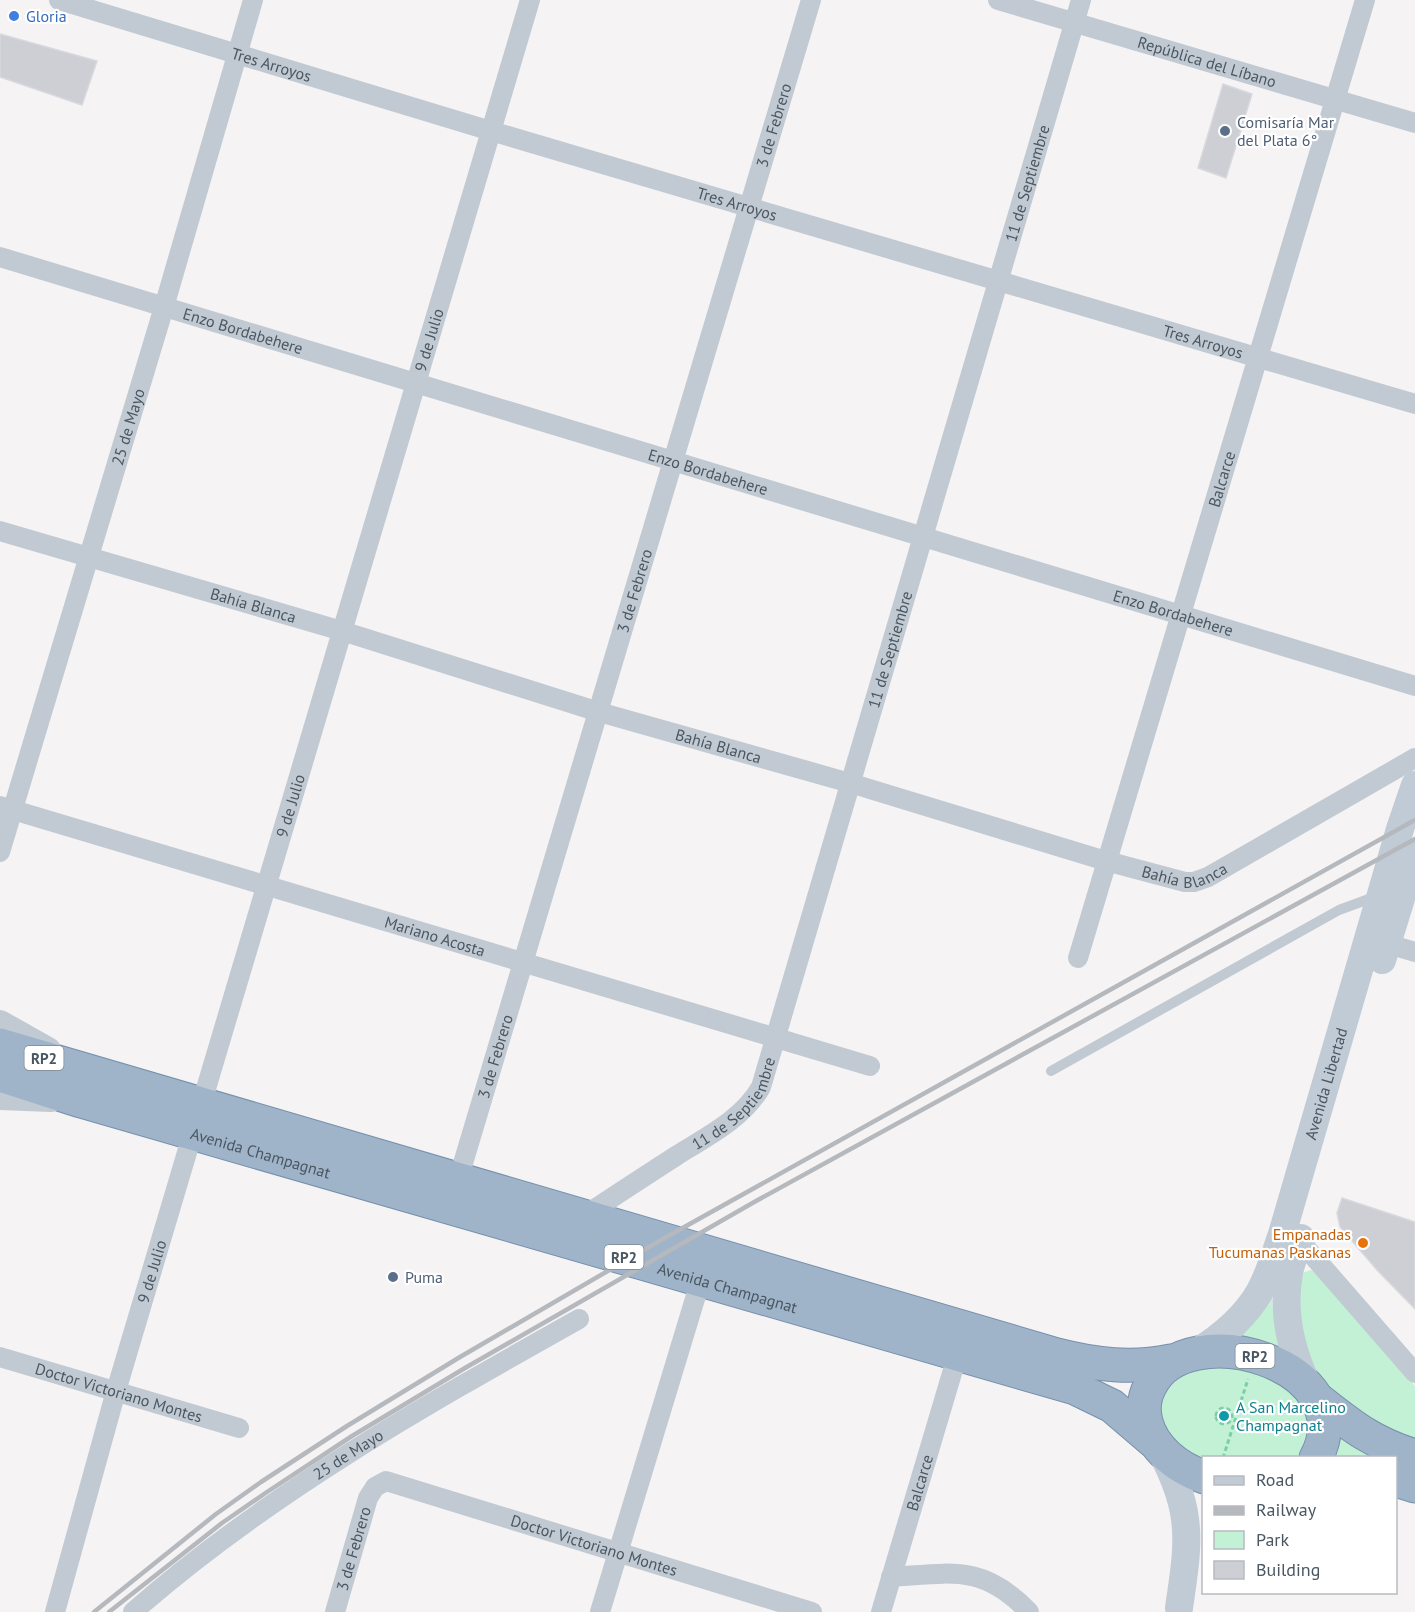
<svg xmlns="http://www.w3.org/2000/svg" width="1415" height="1612" viewBox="0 0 1415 1612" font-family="'PT Sans',sans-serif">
<rect width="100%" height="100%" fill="#f5f3f3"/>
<!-- green -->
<path fill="#c3f1d5" d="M1311,1270L1317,1273L1415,1386V1441L1369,1423L1323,1383L1314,1367L1298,1320L1302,1273Z
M1272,1296L1273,1315L1288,1359L1229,1340Z
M1194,1363L1275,1374L1311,1412L1300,1457L1204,1458V1467L1168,1441L1156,1401Z
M1335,1427L1388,1458H1328Z"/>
<!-- building -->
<path fill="#cdcfd5" stroke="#d7d9de" stroke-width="1.5" d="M0,34L97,61L82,105L0,77Z
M1223,84L1252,94L1226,178L1198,168Z
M1342,1198L1415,1222V1309L1377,1270L1340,1227L1337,1213Z"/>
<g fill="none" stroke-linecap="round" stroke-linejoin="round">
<defs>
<g id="trunk">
<path d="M0,1045L1057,1355C1096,1365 1132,1369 1171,1361"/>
<path id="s16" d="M0,1075L81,1101L1075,1388L1112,1406L1153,1441"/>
<path d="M1320,1401C1353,1427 1373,1443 1415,1456"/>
<path d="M1204,1477C1178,1468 1153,1449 1146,1422C1143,1410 1144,1397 1150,1386C1186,1312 1365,1365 1316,1458"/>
<path d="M1396,1480L1415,1486"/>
</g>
</defs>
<!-- trunk casing -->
<use href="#trunk" stroke="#7690ad" stroke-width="35"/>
<!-- path -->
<path stroke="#7ad0a6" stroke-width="3" stroke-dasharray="4.5 3" stroke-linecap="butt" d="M1216 1416a8 8 0 1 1 16 0a8 8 0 1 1-16 0Z
M1223,1458L1248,1379"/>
<!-- service -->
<path stroke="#c1cad2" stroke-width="10" d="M1051,1071L1339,910L1377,896"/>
<!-- minor -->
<g stroke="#c1cad2" stroke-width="20">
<path id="s1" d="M59,0L491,131L1415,404"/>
<path id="s2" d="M998,0L1415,123"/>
<path id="s3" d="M0,257L1415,686"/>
<path id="s4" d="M0,531L342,631L599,712L850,783L1106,861L1185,882H1194L1208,877L1415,758"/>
<path id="s5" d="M0,806L870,1066"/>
<path id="s6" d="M0,852L164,307L253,0"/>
<path d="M1374,940L1415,952"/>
<path id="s7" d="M1078,958L1365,0"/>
<path id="s8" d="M458,1180L811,0"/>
<path id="s9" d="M583,1217C614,1196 645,1176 676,1156C706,1137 743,1119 761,1087L1081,0"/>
<path d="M1300,1241L1415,1373"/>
<path id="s10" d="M0,1357L239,1428"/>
<path d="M891,1577C952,1573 983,1564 1029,1612"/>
<path id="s11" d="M55,1612L116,1391L530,0"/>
<path id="s12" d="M133,1612C267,1494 424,1406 579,1319"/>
<path id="s13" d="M335,1612L368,1498L375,1487L386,1481L812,1612"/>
<path d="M600,1612L701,1279"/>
<path id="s14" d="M881,1612L958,1353"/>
</g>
<!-- tertiary -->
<path stroke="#c1cad2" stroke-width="26" d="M0,1023L48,1050
M0,1097L51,1099"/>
<!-- secondary -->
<g stroke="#c1cbd6" stroke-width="28">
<path d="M1382,960L1415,853"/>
<path d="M1301,1238C1297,1250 1291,1261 1289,1273C1282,1312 1291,1351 1308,1386"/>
<path id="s15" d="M1194,1354C1220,1338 1245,1318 1260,1291C1270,1273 1275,1253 1282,1234L1400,829L1415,785"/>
<path d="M1160,1448C1171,1471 1182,1494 1185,1519C1189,1548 1183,1579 1179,1608"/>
</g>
<!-- trunk -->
<use href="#trunk" stroke="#9fb4c9" stroke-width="33"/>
<!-- rail -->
<path stroke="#b5b8bd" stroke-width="4.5" d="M94,1612L216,1514L261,1482L347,1426L460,1357L661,1240L1415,820
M109,1612L222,1523L267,1492L352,1436L465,1368L756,1201L1415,839"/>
</g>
<!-- markers -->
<circle fill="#3f7fe0" stroke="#fff" stroke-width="2" cx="14" cy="16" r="6"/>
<g fill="#5c6f8a" stroke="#fff" stroke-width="2">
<circle cx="1225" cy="131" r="6"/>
<circle cx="393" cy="1277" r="6"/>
</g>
<circle fill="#e8710a" stroke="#fff" stroke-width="2" cx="1363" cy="1243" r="6"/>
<circle fill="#0f9aa8" stroke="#fff" stroke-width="2" cx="1224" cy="1416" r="6"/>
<g text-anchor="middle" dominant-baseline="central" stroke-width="4.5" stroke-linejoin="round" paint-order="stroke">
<!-- shield labels -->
<g fill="#fff" stroke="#808990" stroke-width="1.5">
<rect x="24.5" y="1046" width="39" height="24" rx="4.5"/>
<rect x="604.5" y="1245" width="39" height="24" rx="4.5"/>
<rect x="1235.5" y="1344" width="39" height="24" rx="4.5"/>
</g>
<g font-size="15" font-weight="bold" fill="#4a5661">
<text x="44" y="1058">RP2</text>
<text x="624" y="1257">RP2</text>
<text x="1255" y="1356">RP2</text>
</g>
<!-- shop labels -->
<g font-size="16" fill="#366cbe" stroke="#fff" text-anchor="start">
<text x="26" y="16">Gloria</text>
</g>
<!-- street labels -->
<g font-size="16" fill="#4a5661" stroke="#fff">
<text stroke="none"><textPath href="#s2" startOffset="218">República del Líbano</textPath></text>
<text stroke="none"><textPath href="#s1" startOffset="222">Tres Arroyos</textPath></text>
<text stroke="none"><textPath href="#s8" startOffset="1101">3 de Febrero</textPath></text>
<text stroke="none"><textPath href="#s9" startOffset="1164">11 de Septiembre</textPath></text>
<text stroke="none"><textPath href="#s1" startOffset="708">Tres Arroyos</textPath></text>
<text stroke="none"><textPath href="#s3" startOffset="254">Enzo Bordabehere</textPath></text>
<text stroke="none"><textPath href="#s11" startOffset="1326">9 de Julio</textPath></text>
<text stroke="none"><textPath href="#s1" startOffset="1194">Tres Arroyos</textPath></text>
<text stroke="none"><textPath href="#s6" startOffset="444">25 de Mayo</textPath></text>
<text stroke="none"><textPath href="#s3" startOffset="740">Enzo Bordabehere</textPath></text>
<text stroke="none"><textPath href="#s7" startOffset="500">Balcarce</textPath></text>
<text stroke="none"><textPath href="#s8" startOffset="615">3 de Febrero</textPath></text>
<text stroke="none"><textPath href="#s4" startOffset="264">Bahía Blanca</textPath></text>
<text stroke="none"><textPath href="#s3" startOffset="1226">Enzo Bordabehere</textPath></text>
<text stroke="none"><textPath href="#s9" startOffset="678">11 de Septiembre</textPath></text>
<text stroke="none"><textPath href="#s4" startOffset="750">Bahía Blanca</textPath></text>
<text stroke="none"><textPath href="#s11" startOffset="840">9 de Julio</textPath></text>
<text stroke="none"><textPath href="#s4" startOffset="1236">Bahía Blanca</textPath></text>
<text stroke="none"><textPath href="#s5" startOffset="454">Mariano Acosta</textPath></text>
<text stroke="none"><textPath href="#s8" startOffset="129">3 de Febrero</textPath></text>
<text stroke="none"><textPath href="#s15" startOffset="310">Avenida Libertad</textPath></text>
<text stroke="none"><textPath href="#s9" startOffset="192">11 de Septiembre</textPath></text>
<text stroke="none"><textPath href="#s16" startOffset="272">Avenida Champagnat</textPath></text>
<text stroke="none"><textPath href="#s11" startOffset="354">9 de Julio</textPath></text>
<text stroke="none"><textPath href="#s16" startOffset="758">Avenida Champagnat</textPath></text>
<text stroke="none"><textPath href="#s10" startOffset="124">Doctor Victoriano Montes</textPath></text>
<text stroke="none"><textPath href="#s12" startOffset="267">25 de Mayo</textPath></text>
<text stroke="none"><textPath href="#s14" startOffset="135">Balcarce</textPath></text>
<text stroke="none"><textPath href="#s13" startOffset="362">Doctor Victoriano Montes</textPath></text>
<text stroke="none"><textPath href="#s13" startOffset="66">3 de Febrero</textPath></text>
</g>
<!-- service labels -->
<g font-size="16" fill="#4e5e75" stroke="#fff" text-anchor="start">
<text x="1237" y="122">Comisaría Mar<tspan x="1237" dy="18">del Plata 6°</tspan></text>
<text x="405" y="1277">Puma</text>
</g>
<!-- food labels -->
<g font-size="16" fill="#c56008" stroke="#fff" text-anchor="end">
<text x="1351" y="1234">Empanadas<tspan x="1351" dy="18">Tucumanas Paskanas</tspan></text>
</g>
<!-- culture labels -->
<g font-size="16" fill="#0d838f" stroke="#fff" text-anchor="start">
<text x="1236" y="1407">A San Marcelino<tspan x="1236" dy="18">Champagnat</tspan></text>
</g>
</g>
<!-- legend -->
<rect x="1202" y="1456" width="195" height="138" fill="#ffffff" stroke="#b7bbc0" stroke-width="1.5"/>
<rect x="1214" y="1476" width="30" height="9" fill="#c1cbd6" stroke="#b7bbc0" stroke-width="1.5"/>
<text x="1256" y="1486" font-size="18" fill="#4a5661">Road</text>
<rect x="1214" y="1506" width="30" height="9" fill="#b5b8bd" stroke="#b7bbc0" stroke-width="1.5"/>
<text x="1256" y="1516" font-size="18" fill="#4a5661">Railway</text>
<rect x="1214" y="1531" width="30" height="18" fill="#c3f1d5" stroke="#b7bbc0" stroke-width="1.5"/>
<text x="1256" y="1546" font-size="18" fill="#4a5661">Park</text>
<rect x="1214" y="1561" width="30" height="18" fill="#cdcfd5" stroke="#b7bbc0" stroke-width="1.5"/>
<text x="1256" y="1576" font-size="18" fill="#4a5661">Building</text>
</svg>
